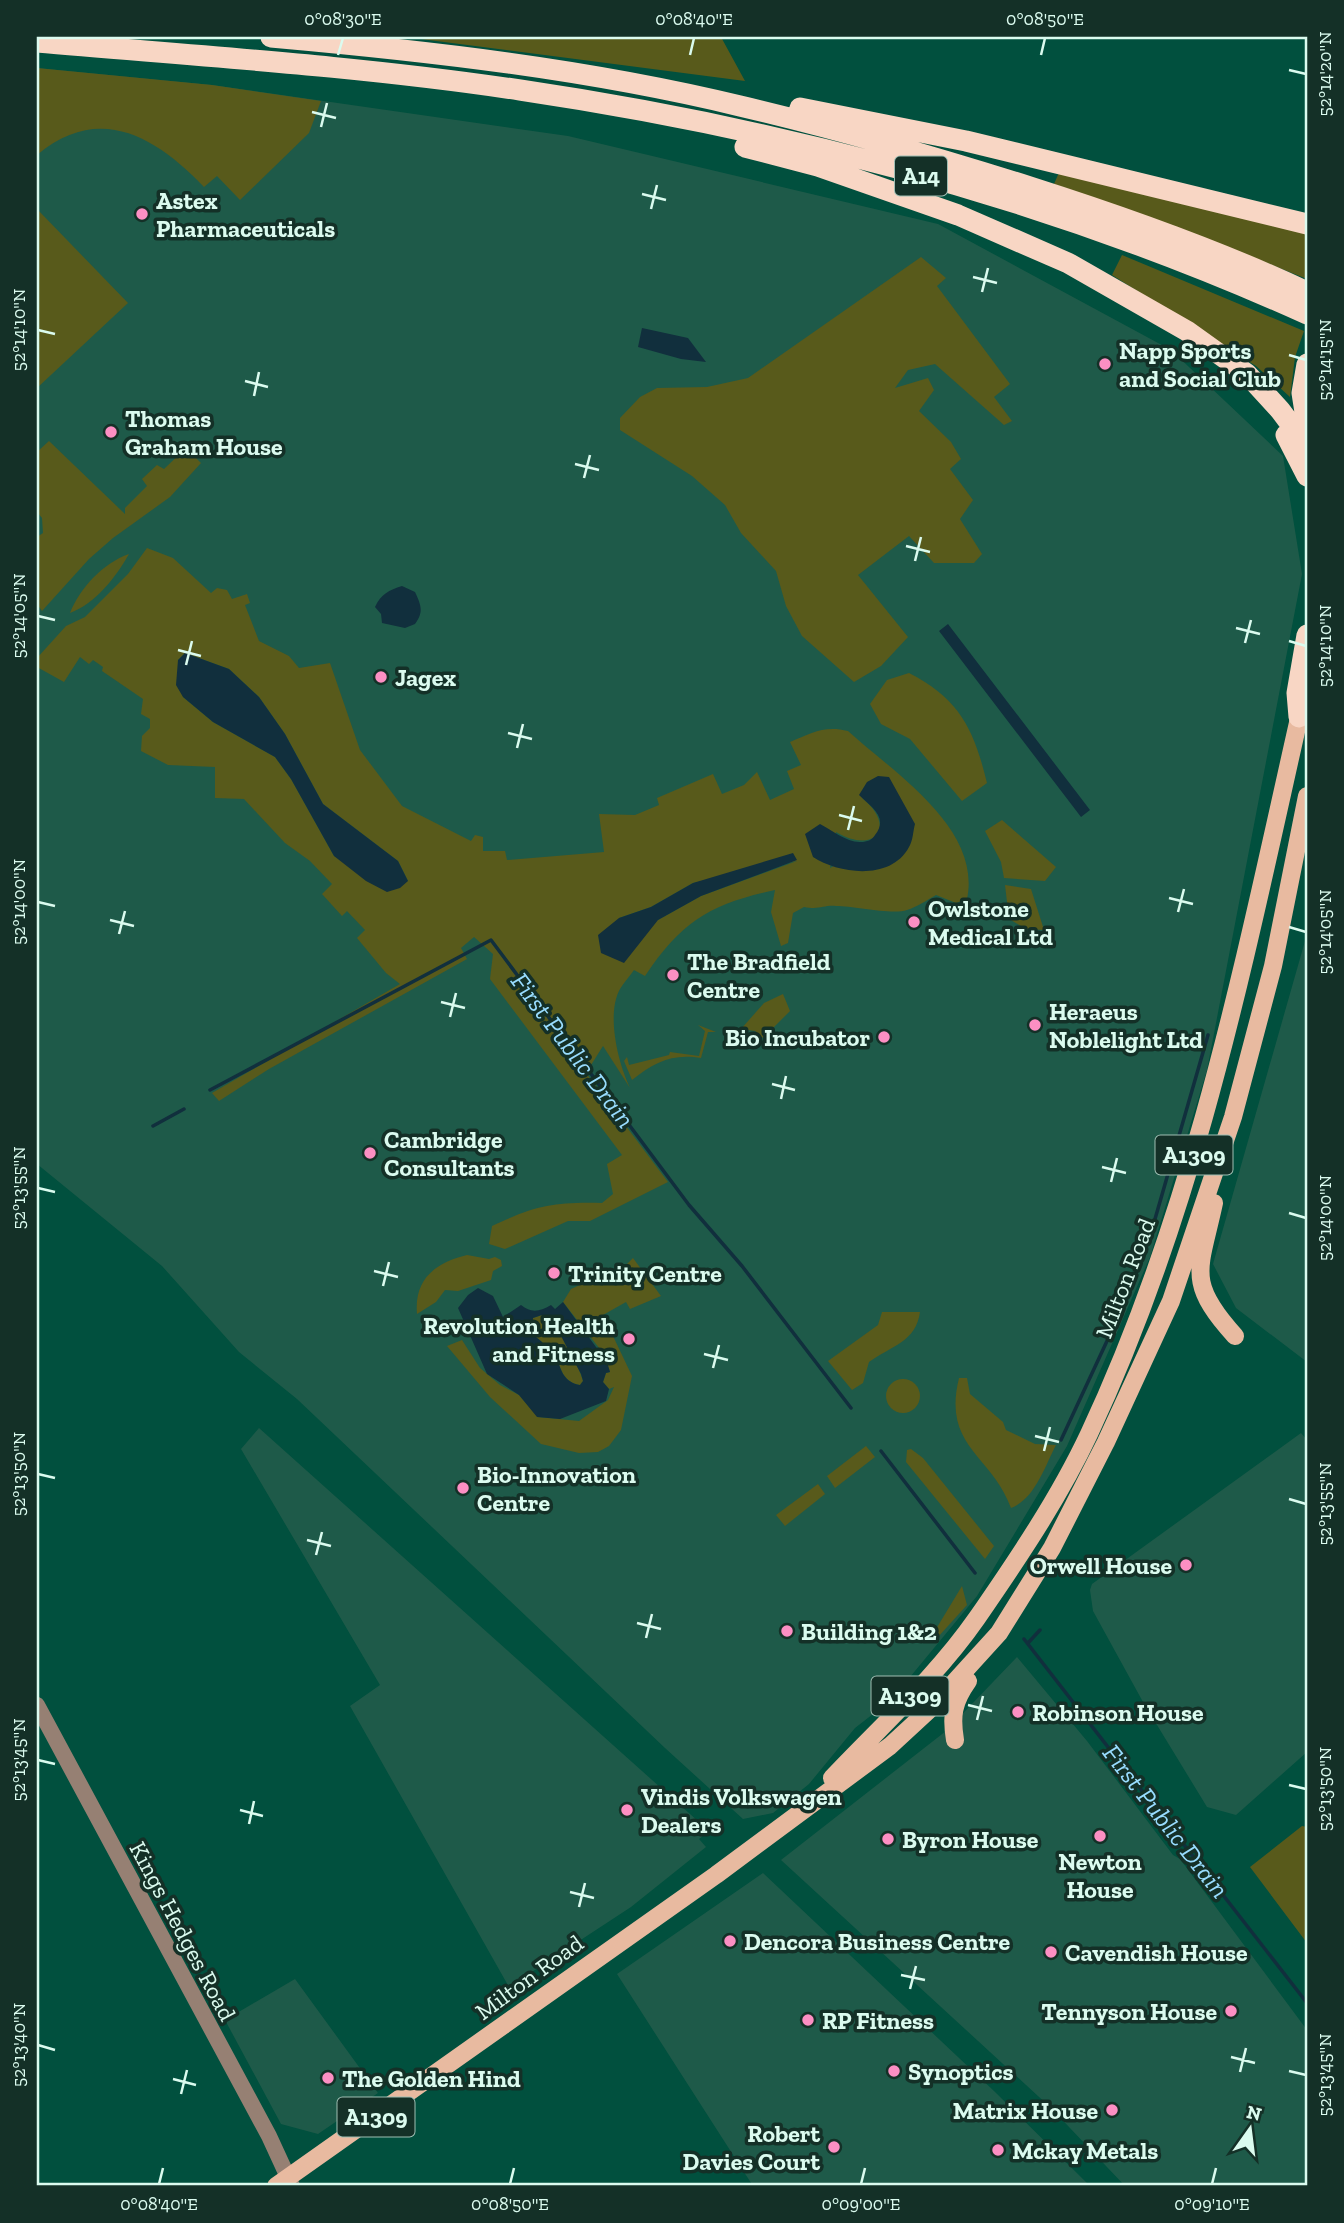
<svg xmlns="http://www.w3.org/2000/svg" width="1344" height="2223" viewBox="0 0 1344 2223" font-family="'Zilla Slab',serif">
<rect width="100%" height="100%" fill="#01503e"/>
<!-- built -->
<path fill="#1e5a49" d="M37,68L212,85L568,136L938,224L1171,350L1283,456L1302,574L1207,1070L1150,1257L1067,1446L977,1596L891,1700L855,1728L809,1784L773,1813L743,1819L665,1748L297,1399L239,1352L162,1266L37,1164Z
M1307,934V1362L1236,1308L1213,1264Z
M259,1428L709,1831L699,1839L706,1847L631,1907L509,1987L350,1706L380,1685L241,1449Z
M1301,1433L1307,1440V1752L1236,1815L1207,1807L1143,1702L1093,1611L1090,1590L1092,1584Z
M1017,1657L1087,1741L1173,1855L1180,1859L1307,2030V2186H1125L1051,2108L781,1860L946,1731Z
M763,1873L994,2091L1090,2186H753L617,1974Z
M295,1979L378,2093L318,2134L281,2124L225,2020Z"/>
<!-- green -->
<path fill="#585a1b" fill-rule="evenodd" d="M415,37H721L745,81L413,38Z
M37,68L212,85L321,101L309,133L240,200L217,176L204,187C157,138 100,102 37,155Z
M1061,168L1307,230V279L1192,233L1054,184Z
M37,209L128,303L37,388Z
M1122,255L1304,331L1295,357L1290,397L1256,366L1112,275Z
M921,257L946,278L937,286L1010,384L994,397L1012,421L1004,425L935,364L908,370L895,388L928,378L934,390L919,411L951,442L961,459L950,469L973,500L960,519L982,554L974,563H934L909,536L858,575L908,637L881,666L854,682L802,636L786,606L776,571L741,533L725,505L692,476L620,430V418L640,397L657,388L707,387L748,378Z
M49,441L125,514V508L147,486L142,479L157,465L164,469L186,448L201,463L170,497L113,538L89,559L42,611L37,604V537L43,533L42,518L37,512V452Z
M147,548L173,558L211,593L217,588L227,590L232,599L247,594L250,603L245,605L259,641L289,656L299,668L330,663L360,750L402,806L471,841L475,835L483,837V851H505L507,860L604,852L599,814L635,815L659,805L657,798L713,774L722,794L744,785L757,772L770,800L794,789L787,771L801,765L790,742C811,733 825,725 848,731C894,773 982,828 967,899L956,903L936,895C927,900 917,907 907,910C892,915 854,906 836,906C823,905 820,910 804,907L793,913L788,943L781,946L771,912L775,890C710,904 682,921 645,976L634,970C630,976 624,982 620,989C606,1014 618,1063 630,1088L603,1046L586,1073L668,1182L590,1221H568L505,1249L489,1244L492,1226C537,1205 554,1202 602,1203L613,1194L607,1164L622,1155L490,979L493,954L474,937L461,948L467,959L269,1069L219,1101L212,1093L400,984L386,973L357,938L365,930L347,911L342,916L322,894L332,884L310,861L285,843L244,799L215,798V767L168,765L141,751L142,736L150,728V719L141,714L143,699L102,671L103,667L93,660L89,664L80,657L64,682L37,667V658L66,626L85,617L128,574ZM185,653L229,669L259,697L285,734L323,804L398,861L408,881L334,856L291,779L275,757L213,722L183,697L178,660ZM862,798L915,824L830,868L836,832C874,855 898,827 862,798ZM797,861L701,896L658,920L619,918L651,907L693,883Z
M129,554C116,577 95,604 70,613C80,588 103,563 129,554Z
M909,673C960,699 974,730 987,783L962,801L910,739L881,724L870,704L887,680Z
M1002,820L1056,867L1045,881L1004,878L1001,862L985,831Z
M1005,885L1031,889L1044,930L1026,929L1009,919Z
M783,994L790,1011L763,1038L755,1031L741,1029L764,1003Z
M698,1025L716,1032H708L701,1058C673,1053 654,1062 632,1080L624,1061L627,1057L629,1065L669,1055L670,1052L699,1056L705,1031Z
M467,1255L489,1259L495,1257L501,1260L502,1266L493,1271L491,1280L458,1291L445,1290L436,1302L417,1314C414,1279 435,1263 467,1255Z
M633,1258L661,1296L630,1309L626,1302L603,1315L632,1376L621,1430L609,1446L598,1452L579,1453L541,1444L490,1397L447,1346L462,1340L480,1368L500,1385L519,1395L538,1417L579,1421L608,1400L614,1387L609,1389L603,1382L606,1373L610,1372L603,1353L563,1302L571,1289L627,1264Z
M882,1312H920C916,1342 891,1346 869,1362L863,1383L852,1390L828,1361L878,1325Z
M542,1315L552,1316L561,1325C562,1347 578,1361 583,1381L580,1385C565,1383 560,1370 557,1357L546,1351L542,1342L531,1333L533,1318Z
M959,1378H967L970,1394L1003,1422L1006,1430L1035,1444L1056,1445C1045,1466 1035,1499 1011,1508C992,1455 942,1447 959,1378Z
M886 1396a17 17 0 1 1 34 0a17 17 0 1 1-34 0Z
M866,1446L875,1457L835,1488L827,1476Z
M911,1449L923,1458L994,1546L985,1559L906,1462L907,1450Z
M818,1484L825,1494L785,1526L776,1515Z
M962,1586L967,1605L938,1637L936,1629Z
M1302,1826L1307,1827V1943L1250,1867Z"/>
<!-- water -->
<path fill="#112f3d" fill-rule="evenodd" d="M642,328L688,338L706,362L681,359L638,347Z
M402,586L415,592C421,605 424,612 415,624L405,628L382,623L381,614L375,607C381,594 389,590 402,586Z
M948,624L1090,810L1081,817L939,631Z
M185,653L229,669L259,697L285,734L323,804L398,861L408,881L400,888L387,892L366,881L334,856L291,779L275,757L213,722L183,697L176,685L178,660Z
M878,776L889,777L915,824C913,831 913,841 909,847C891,881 839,874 813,857L805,834L820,824C832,830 847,843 861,842C867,842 872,840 875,835C889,817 871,807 859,795L867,782Z
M793,853L797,860L701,896L658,920L624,963L601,953L598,935L619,918L651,907L693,883Z
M478,1288L493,1296L503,1317L521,1305C531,1313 539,1312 551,1305L555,1309L563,1302L607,1362L610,1372L606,1373L603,1382L609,1389L606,1401L560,1419L537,1417L519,1395L487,1374L458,1308L468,1295ZM542,1315L552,1316L561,1325V1336L581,1374L583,1381L580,1385C565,1383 560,1370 557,1357L546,1351L542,1342L531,1333L533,1318Z"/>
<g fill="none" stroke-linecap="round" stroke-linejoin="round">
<!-- stream -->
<path stroke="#112f3d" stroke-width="3.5" d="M210,1090L491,940L689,1205L742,1266L851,1408
M153,1126L184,1109
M1155,1219L1208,1035
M1134,1279L1148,1240
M1061,1440L1120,1313
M881,1451L975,1573
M1024,1639L1307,2003
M1028,1643L1040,1630"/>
<!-- minor -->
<path stroke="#968073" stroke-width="16" d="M37,1705L269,2136L292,2186"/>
<!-- major -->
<path stroke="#e8baa0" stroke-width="18" d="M1214,1203C1200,1269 1185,1281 1235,1336
M955,1740C951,1716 953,1702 968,1681
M832,1778C881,1726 936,1677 977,1618C1017,1560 1059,1498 1089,1434C1198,1202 1246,952 1302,705
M276,2186L716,1875L890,1746L929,1710L999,1633L1052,1548L1106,1442L1171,1301L1233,1117L1273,966L1307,796"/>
<!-- highway -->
<path stroke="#f8d6c4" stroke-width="21" d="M271,37C428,51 587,69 740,106C838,129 935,157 1030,187C1124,217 1218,250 1307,292
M37,42C198,56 360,66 520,90C790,130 1059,202 1307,314
M800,108L966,141L1307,224
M745,147L818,166L958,215L1068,263L1187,331L1247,374L1280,410L1307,446
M1307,364L1302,393L1307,425
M1286,435L1307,476
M1299,717L1297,693L1307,635"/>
</g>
<!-- ticks -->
<path fill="none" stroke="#dbfbef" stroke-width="2.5" d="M338,55L343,38M690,55L694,38M1041,55L1045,38M1289,70L1306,74M312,112L336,118M321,127L327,103M642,194L666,200M651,209L657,185M973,277L997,283M982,292L988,268M38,330L55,334M1289,355L1306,360M245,381L268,387M254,396L259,372M575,464L599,470M584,478L590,455M906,546L930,552M915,561L921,537M38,616L55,620M1236,628L1260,634M1289,641L1306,646M1245,643L1251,620M178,650L201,656M186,665L192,641M508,733L532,739M517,748L523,724M839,815L862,821M848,830L854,806M1169,898L1193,904M38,902L55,906M1178,912L1184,889M110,920L134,926M1289,927L1306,932M119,934L125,911M441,1002L465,1008M450,1017L456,993M772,1084L795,1090M781,1099L786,1076M1102,1167L1126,1173M1111,1182L1117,1158M38,1188L55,1192M1289,1213L1306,1218M374,1271L398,1277M383,1286L389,1262M704,1354L728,1360M713,1368L719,1345M1035,1436L1059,1442M1044,1451L1050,1427M38,1474L55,1478M1289,1499L1306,1504M307,1540L331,1546M316,1555L322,1532M637,1623L661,1629M646,1638L652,1614M968,1705L992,1711M977,1720L983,1696M38,1760L55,1764M1289,1785L1306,1789M240,1810L263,1816M249,1824L254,1801M570,1892L594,1898M579,1907L585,1883M901,1975L925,1980M910,1989L916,1966M38,2045L55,2050M1231,2057L1255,2063M1289,2071L1306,2075M1240,2072L1246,2048M173,2079L196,2085M181,2094L187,2070M159,2184L163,2168M510,2184L514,2168M861,2184L865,2168M1212,2184L1216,2168"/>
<!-- markers -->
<g fill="#fc8fc3" stroke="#143027" stroke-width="2.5">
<circle cx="142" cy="214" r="7"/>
<circle cx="1105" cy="364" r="7"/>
<circle cx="111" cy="432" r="7"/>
<circle cx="381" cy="677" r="7"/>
<circle cx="914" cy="922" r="7"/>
<circle cx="673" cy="975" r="7"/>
<circle cx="1035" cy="1025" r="7"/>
<circle cx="884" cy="1037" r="7"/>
<circle cx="370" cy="1153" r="7"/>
<circle cx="554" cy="1273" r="7"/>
<circle cx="629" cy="1339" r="7"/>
<circle cx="463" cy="1488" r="7"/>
<circle cx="1186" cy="1565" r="7"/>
<circle cx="787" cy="1631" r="7"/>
<circle cx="1018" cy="1712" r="7"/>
<circle cx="627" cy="1810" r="7"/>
<circle cx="1100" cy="1836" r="7"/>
<circle cx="888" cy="1839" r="7"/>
<circle cx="730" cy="1941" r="7"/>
<circle cx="1051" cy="1952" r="7"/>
<circle cx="1231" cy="2011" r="7"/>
<circle cx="808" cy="2020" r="7"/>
<circle cx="894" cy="2071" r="7"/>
<circle cx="328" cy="2078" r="7"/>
<circle cx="1112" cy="2110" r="7"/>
<circle cx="834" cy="2147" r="7"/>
<circle cx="998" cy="2150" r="7"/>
</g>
<g text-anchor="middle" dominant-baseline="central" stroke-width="7" stroke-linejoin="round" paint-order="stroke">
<!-- shield labels -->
<g fill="#143027" stroke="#9fbeb3" stroke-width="2">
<rect x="895" y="156.5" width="52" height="39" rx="5"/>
<rect x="1155.5" y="1135.5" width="77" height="39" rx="5"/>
<rect x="871.5" y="1676.5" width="77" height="39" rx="5"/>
<rect x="337.5" y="2097.5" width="77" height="39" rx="5"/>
</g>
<g font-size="23" font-weight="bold" fill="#dbfbef">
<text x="921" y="176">A14</text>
<text x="1194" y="1155">A1309</text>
<text x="910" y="1696">A1309</text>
<text x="376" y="2117">A1309</text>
</g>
<!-- poi labels -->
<g font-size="24" font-weight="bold" fill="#dbfbef" stroke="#143027" text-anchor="start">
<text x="156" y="200">Astex<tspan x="156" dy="28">Pharmaceuticals</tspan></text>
<text x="1119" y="350">Napp Sports<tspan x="1119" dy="28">and Social Club</tspan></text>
<text x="125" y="418">Thomas<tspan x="125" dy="28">Graham House</tspan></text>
<text x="395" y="677">Jagex</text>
<text x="928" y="908">Owlstone<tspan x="928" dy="28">Medical Ltd</tspan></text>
<text x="687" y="961">The Bradfield<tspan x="687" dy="28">Centre</tspan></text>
<text x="1049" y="1011">Heraeus<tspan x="1049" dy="28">Noblelight Ltd</tspan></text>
<text x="870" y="1037" text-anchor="end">Bio Incubator</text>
<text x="384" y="1139">Cambridge<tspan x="384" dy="28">Consultants</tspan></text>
<text x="568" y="1273">Trinity Centre</text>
<text x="615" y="1325" text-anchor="end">Revolution Health<tspan x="615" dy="28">and Fitness</tspan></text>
<text x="477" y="1474">Bio-Innovation<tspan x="477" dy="28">Centre</tspan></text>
<text x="1172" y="1565" text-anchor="end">Orwell House</text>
<text x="801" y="1631">Building 1&amp;2</text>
<text x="1032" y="1712">Robinson House</text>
<text x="641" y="1796">Vindis Volkswagen<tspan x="641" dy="28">Dealers</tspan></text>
<text x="902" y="1839">Byron House</text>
<text x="1100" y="1861" text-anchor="middle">Newton<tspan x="1100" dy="28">House</tspan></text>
<text x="744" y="1941">Dencora Business Centre</text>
<text x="1065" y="1952">Cavendish House</text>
<text x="1217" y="2011" text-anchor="end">Tennyson House</text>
<text x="822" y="2020">RP Fitness</text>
<text x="908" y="2071">Synoptics</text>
<text x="342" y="2078">The Golden Hind</text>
<text x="1098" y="2110" text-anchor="end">Matrix House</text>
<text x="820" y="2133" text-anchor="end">Robert<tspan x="820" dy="28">Davies Court</tspan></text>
<text x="1012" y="2150">Mckay Metals</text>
</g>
<!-- street labels -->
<g font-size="24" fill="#dbfbef" stroke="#143027">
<text transform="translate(1125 1278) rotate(-69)">Milton Road</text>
<text transform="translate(183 1931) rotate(62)">Kings Hedges Road</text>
<text transform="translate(529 1977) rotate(-36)">Milton Road</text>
</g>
<!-- water labels -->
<g font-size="26" font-style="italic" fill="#98dcfe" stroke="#143027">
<text transform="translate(573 1050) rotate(53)">First Public Drain</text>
<text transform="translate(1166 1821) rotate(52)">First Public Drain</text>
</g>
</g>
<!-- border -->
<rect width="1344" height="2223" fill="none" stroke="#143027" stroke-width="77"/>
<!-- north arrow -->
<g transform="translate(1250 2129) rotate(14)" stroke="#143027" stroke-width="5" paint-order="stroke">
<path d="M0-5L12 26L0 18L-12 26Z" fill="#dbfbef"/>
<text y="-10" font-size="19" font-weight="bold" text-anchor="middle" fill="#dbfbef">N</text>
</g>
<rect x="38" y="38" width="1268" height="2146" fill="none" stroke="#dbfbef" stroke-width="2.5"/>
<g font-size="18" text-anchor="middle" fill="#dbfbef">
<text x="343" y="25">0°08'30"E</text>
<text x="694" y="25">0°08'40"E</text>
<text x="1045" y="25">0°08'50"E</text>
<text transform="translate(1325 74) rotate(-90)" y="6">52°14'20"N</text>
<text transform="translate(19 330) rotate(-90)" y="6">52°14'10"N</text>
<text transform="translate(1325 360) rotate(-90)" y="6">52°14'15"N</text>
<text transform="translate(19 616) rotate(-90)" y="6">52°14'05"N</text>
<text transform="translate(1325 646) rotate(-90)" y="6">52°14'10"N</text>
<text transform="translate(19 902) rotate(-90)" y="6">52°14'00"N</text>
<text transform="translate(1325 932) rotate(-90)" y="6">52°14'05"N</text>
<text transform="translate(19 1188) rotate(-90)" y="6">52°13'55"N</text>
<text transform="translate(1325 1218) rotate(-90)" y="6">52°14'00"N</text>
<text transform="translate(19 1474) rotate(-90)" y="6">52°13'50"N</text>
<text transform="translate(1325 1504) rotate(-90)" y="6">52°13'55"N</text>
<text transform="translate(19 1760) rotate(-90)" y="6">52°13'45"N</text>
<text transform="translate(1325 1789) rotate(-90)" y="6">52°13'50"N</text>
<text transform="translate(19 2045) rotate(-90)" y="6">52°13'40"N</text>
<text transform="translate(1325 2075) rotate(-90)" y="6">52°13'45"N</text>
<text x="159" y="2210">0°08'40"E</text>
<text x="510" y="2210">0°08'50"E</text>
<text x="861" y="2210">0°09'00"E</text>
<text x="1212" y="2210">0°09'10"E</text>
</g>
</svg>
